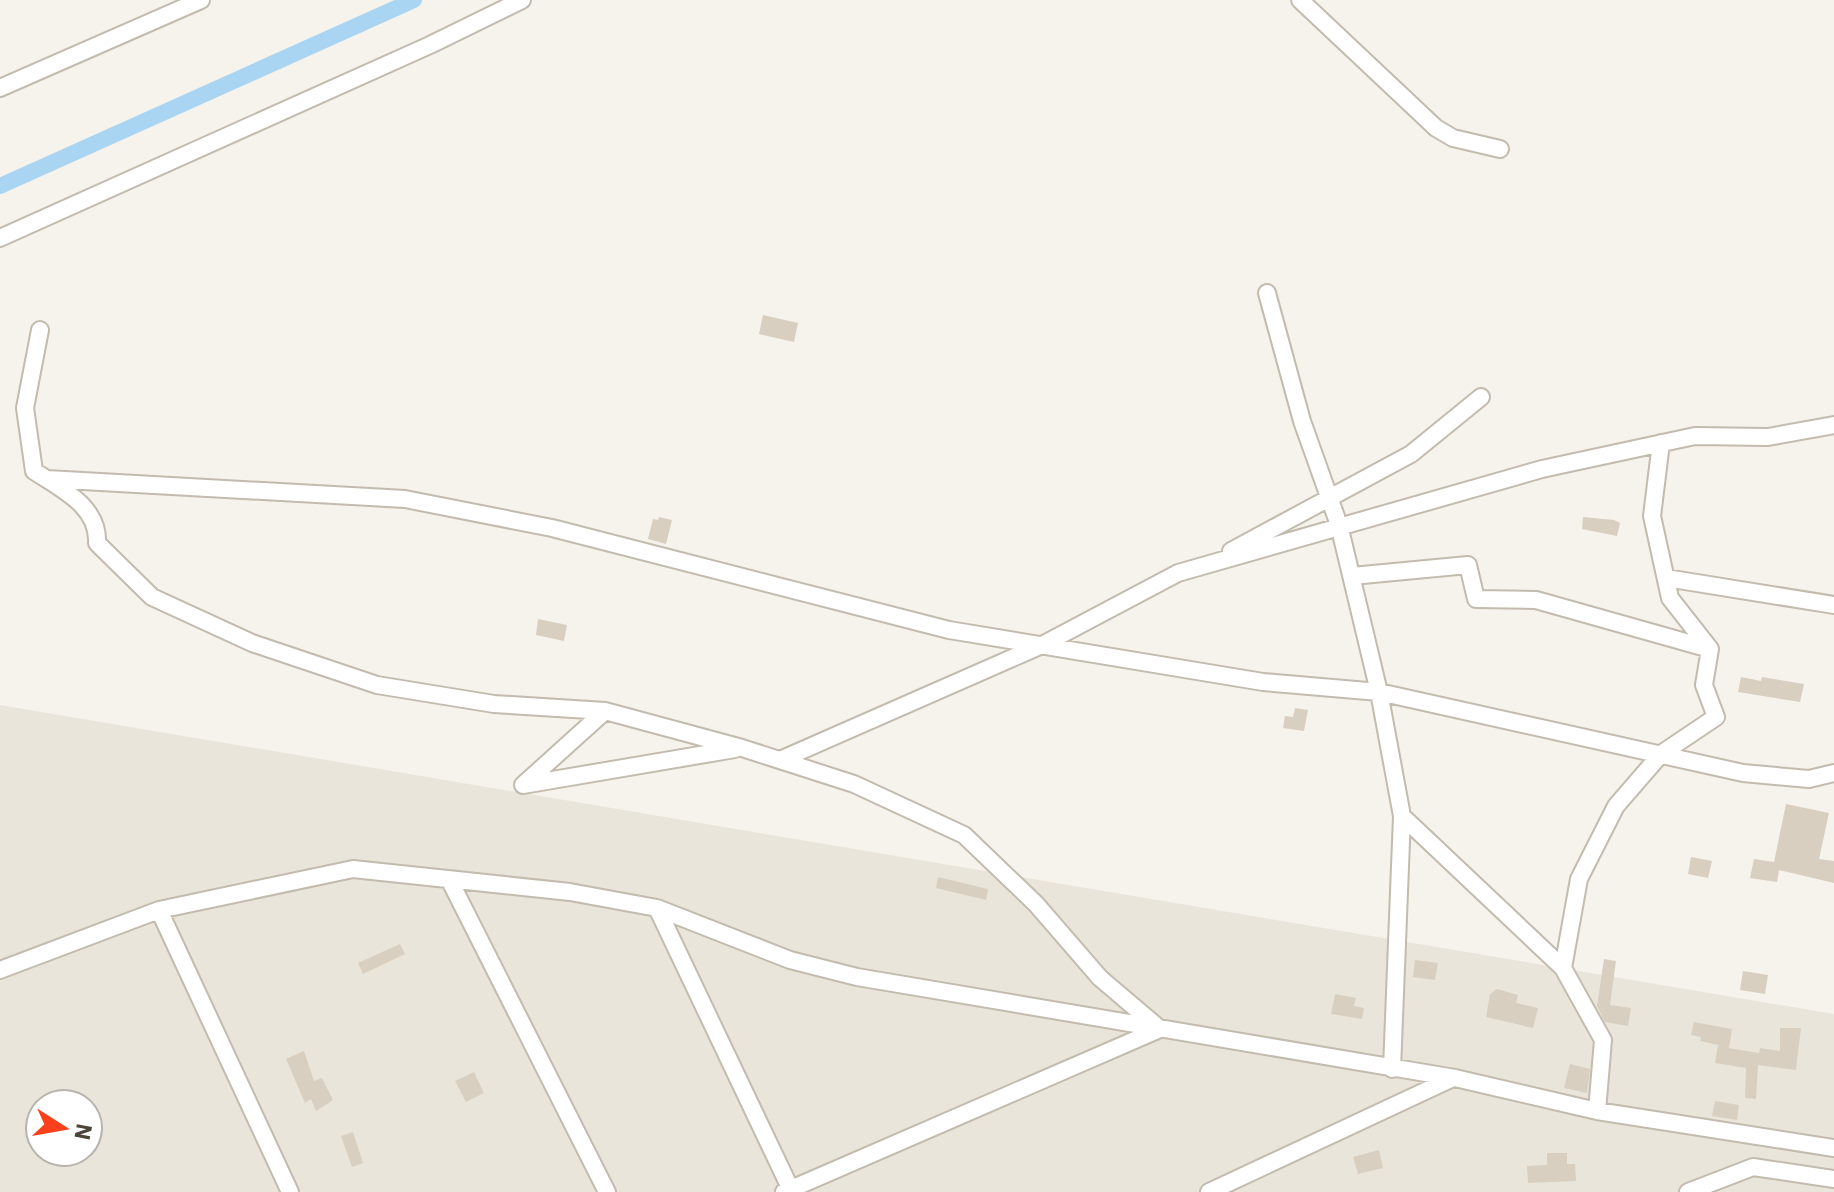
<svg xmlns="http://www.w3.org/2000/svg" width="1834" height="1192" viewBox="0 0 1834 1192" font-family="'IBM Plex Sans',sans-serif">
<rect width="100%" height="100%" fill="#f6f3ec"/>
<!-- residential -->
<path fill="#eae5da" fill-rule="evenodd" d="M0,705L1834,1014V1192H0ZM40,1104H88V1152H40Z"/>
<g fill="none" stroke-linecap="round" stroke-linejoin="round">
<!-- canal -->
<path stroke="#a9d4f2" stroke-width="16" d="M0,186L414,0"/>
</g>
<!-- building -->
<path fill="#d8cfc1" d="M763,315L798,323L794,342L759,334Z
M659,517L672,520L666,544L648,539L653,519L658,520Z
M1583,517L1614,520L1620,523L1617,536L1582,529Z
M538,619L567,625L564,641L536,635Z
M1741,677L1761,681L1762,677L1804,684L1800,702L1738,692Z
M1295,708L1308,710L1304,731L1283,728L1285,716L1293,717Z
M1786,804L1829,813L1819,859L1834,861V883L1779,870L1777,882L1750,878L1754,859L1774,862Z
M1691,857L1712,861L1708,878L1688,874Z
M938,877L988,889L986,900L936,888Z
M400,944L405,954L363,974L358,963Z
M1604,959L1616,961L1610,1005L1631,1008L1628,1026L1605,1022L1597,1006Z
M1415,960L1438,963L1435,980L1413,977Z
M1743,971L1768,975L1765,994L1740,990Z
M1497,989L1518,995L1516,1003L1538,1008L1533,1028L1486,1017L1490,994Z
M1335,994L1356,998L1354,1006L1364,1008L1362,1019L1331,1014Z
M1694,1022L1732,1029L1729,1048L1759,1053L1760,1048L1780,1051V1028H1801L1796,1070L1758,1065L1756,1099L1745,1098L1746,1068L1715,1063L1718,1045L1700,1041L1701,1037L1691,1035Z
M304,1051L314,1081L322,1078L333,1100L316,1111L311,1099L305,1103L286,1059Z
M1570,1064L1590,1069L1587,1093L1564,1088Z
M474,1072L484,1093L466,1102L455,1081Z
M1715,1101L1739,1105L1737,1120L1712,1116Z
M353,1132L363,1163L352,1167L341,1136Z
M1379,1150L1383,1168L1358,1174L1353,1157Z
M1547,1153H1567V1164H1575L1576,1181L1528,1183L1527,1166L1547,1165Z"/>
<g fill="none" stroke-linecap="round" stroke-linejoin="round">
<defs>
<path id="minor" d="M1300,0L1436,128L1453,138L1500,149
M0,88L201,0
M0,238L430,45L522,0
M1267,293L1302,421L1339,525L1379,692L1402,816L1392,1069
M40,330L25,408L34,471C61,489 99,506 97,543L152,597L252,643L377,685L494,704L605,711L742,748L854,784L964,835L1036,904L1100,978L1160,1029L784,1192
M47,479L405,499L552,528L949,630L1263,682L1379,692L1743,773L1809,779L1834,773
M1231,551L1411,454L1481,397
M1352,576L1468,565L1476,599L1536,600L1710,649
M1666,578L1834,605
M605,711L523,785L735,749
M780,760L1042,645L1178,573L1542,469L1695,436L1768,437L1834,425
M1402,816L1563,968L1603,1040L1597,1111
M450,881L607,1192
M657,908L792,1192
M159,910L290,1192
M1563,968L1579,879L1616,806L1661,754L1716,717L1704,685L1710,649L1670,598L1652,516L1661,443
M0,970L159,910L353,869L570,892L657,908L790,960L857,977L1455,1078L1597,1111L1834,1148
M1209,1192L1453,1078
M1688,1192L1753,1167L1834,1179"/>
</defs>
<!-- minor casing -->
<use href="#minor" stroke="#c2bbae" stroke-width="20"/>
<!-- minor -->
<use href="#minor" stroke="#fff" stroke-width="16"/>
</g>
<!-- north arrow -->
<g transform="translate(64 1128) rotate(101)"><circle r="38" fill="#ffffff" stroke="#b7b4b0" stroke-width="2"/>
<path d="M0-6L14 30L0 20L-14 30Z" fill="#fc3f1d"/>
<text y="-12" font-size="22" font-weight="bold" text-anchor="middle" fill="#4b4439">N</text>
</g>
</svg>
